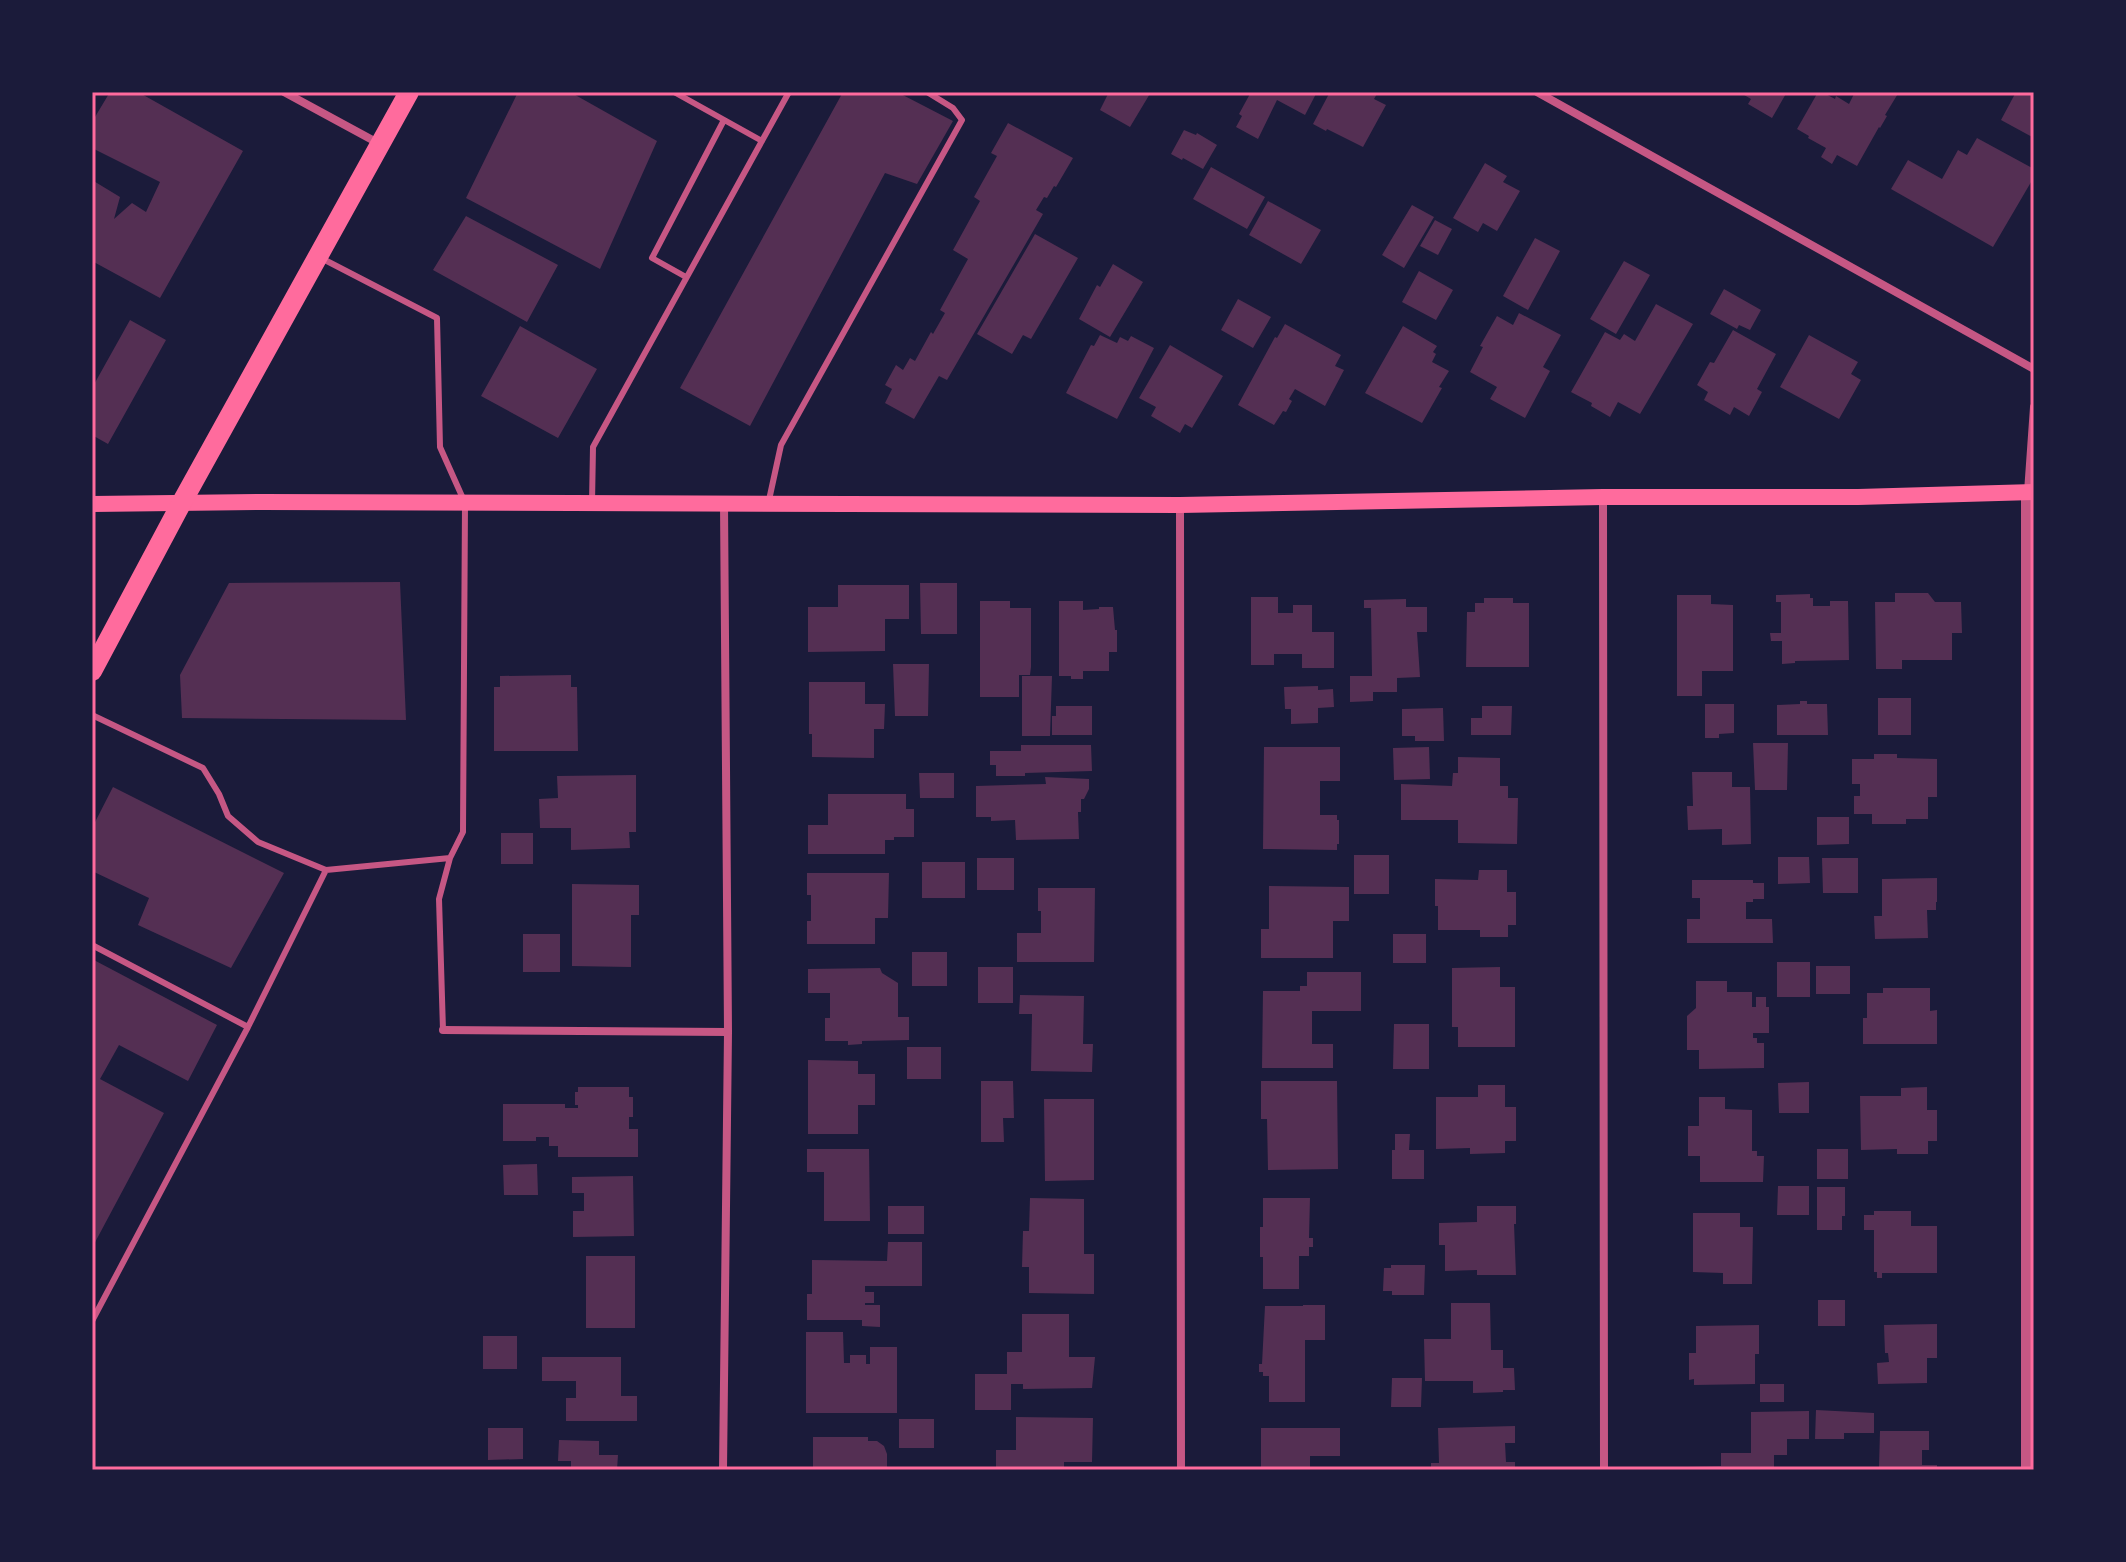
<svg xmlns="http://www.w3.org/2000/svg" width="2126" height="1562" viewBox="0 0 2126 1562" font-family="'Space Grotesk',sans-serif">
<rect width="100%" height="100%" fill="#1b1b3a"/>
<!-- building -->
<path fill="#542f53" d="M110,92H138L243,151L160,298L92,261V180L120,197L114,219L132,203L146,212L160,182L92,148V122Z
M518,92H570L657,141L600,269L466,198Z
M843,92H897L953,121L917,184L885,173L750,426L680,388Z
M1109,92H1151L1130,127L1100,110Z
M1251,92H1317L1305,115L1277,100L1258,139L1236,127L1242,116L1239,114Z
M1330,92H1378L1374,99L1386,105L1363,147L1327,129L1326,131L1313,124Z
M1739,92H1787L1772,118L1748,104L1751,99Z
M1818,92H1822L1835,99L1836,96L1849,104L1855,92H1899L1885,115L1887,116L1880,128L1879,127L1857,166L1837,155L1832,164L1821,157L1826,148L1808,138L1809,136L1797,129Z
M2016,92H2034V138L2001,120Z
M1008,123L1073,158L1056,187L1054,186L1047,198L1044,197L1036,210L1043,214L947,380L939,376L914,419L885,403L892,389L885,385L896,365L903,370L910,358L915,361L931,332L933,334L945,313L940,310L968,259L953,250L980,201L974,197L997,156L991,153Z
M1184,130L1196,135L1197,133L1217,145L1203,169L1183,158L1182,160L1171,154Z
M1977,138L2034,169V177L1993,247L1891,189L1908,160L1942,179L1958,150L1967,155Z
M1485,163L1507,176L1503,182L1520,191L1497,231L1483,223L1478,232L1453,218Z
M1211,167L1265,197L1247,229L1193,199Z
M1268,201L1321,230L1301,264L1249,235Z
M1412,205L1434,217L1404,268L1382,255Z
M466,216L558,265L527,322L433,270Z
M1435,220L1452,229L1438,255L1420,246Z
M1035,234L1078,258L1031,339L1023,335L1012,354L977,334Z
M1535,238L1560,251L1528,310L1503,296Z
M1624,261L1650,275L1616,334L1590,319Z
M1113,264L1143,282L1110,337L1079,319L1097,285L1100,287Z
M1419,271L1453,290L1436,320L1402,302Z
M1724,289L1761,310L1750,330L1739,325L1737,329L1710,314Z
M1238,299L1271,317L1253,348L1221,330Z
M1656,304L1693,324L1640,414L1618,402L1610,417L1591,406L1592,403L1571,392L1605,332L1620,340L1624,334L1635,341Z
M1519,313L1561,335L1543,367L1550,371L1525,418L1490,399L1497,387L1470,372L1483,347L1480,346L1497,316L1513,325Z
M130,320L166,340L108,444L92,435V388Z
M1285,324L1341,355L1335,366L1344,370L1325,406L1295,389L1289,399L1292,401L1286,412L1283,411L1274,425L1238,405L1275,337L1277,338Z
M520,326L597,369L558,438L481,396Z
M1403,326L1437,346L1433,352L1436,354L1432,362L1449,371L1439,387L1442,388L1422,423L1365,393Z
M1733,330L1776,354L1757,389L1762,392L1749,416L1734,407L1730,415L1704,400L1708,392L1697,385L1710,362L1714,363Z
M1100,335L1117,343L1120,337L1128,341L1131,336L1154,348L1117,419L1066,393L1091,345L1094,346Z
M1809,335L1858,362L1851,374L1861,380L1839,419L1780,387Z
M1170,345L1223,376L1192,428L1185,424L1180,433L1151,416L1156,407L1139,398Z
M400,582L406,720L182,718L180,675L229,583Z
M920,583H957V634H921Z
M838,585H909V619H885V651L808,652V607H838Z
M1895,593H1928L1935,602H1961L1962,633H1952V660H1902V669H1876L1875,602H1895Z
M1810,594V598H1813V606H1830V601H1848L1849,660L1795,661V663L1782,664V641H1771L1770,633H1781V602H1776V595Z
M1677,595H1711V604L1733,605V671H1702V696H1677Z
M1251,597H1278V613H1293V605H1312V632H1334V668H1302V654H1274V665H1251Z
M1484,598H1513V603H1529V667H1466L1467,612H1475V603H1484Z
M1406,599V607H1427V632H1417L1420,677L1397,678V692H1373V701L1350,702V676H1372L1371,608H1364V600Z
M980,601H1010V608H1031V667L1030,675H1019V697H980Z
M1059,601H1083V610L1099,609V607H1113L1115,630H1117V652H1109V671H1083V679H1071V676H1059Z
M893,664H929L928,716H895Z
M571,675V687H577L578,751H494V687H500V676Z
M1022,676H1052L1050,736H1022Z
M809,682H865V704H885L884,729H874V758L812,757V734H809Z
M1318,686V690L1333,689L1334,707L1318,708V723L1291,724V709H1285L1284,687Z
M1878,698H1911V735H1878Z
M1800,701H1807V704H1827L1828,735H1777V705L1800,704Z
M1705,704H1734V733L1719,734V738H1705Z
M1056,706H1092V735H1052V716H1056Z
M1482,706H1512L1511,735H1471V718H1482Z
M1443,708L1444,741H1415V736H1402V709Z
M1753,743H1788L1787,790H1755Z
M1021,745H1091L1092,771L1025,773V776H996V765H990V751H1021Z
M1264,747H1340V781H1320V815H1337V820H1339V844H1337V850L1263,849Z
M1429,747L1430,779L1394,780L1393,748Z
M1874,754H1897V758L1937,759V797H1928V819H1906V824H1872V814H1854V796H1860V784H1852V759H1874Z
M1458,757L1500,758V786H1508V798H1518L1517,844L1458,843V820H1401V784L1452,786L1453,773H1458Z
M1692,772H1732V787H1750L1751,844L1722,845V829L1688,830L1687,806H1693Z
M919,773H954V798H920Z
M636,775V832H629L630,848L571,850V828H540L539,799L558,798L557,776Z
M1045,777L1089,779V789L1084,799H1081V812H1078L1079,839L1016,840L1015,820L991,821V817H976V786L1046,784Z
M113,787L284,873L231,968L138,925L149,898L92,871V828Z
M828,794H906V809H914V837H894V840H885V854H808V825H828Z
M1817,817H1849V844L1817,845Z
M501,833H533V864H501Z
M1354,855H1389V894H1354Z
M1778,857H1809L1810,883L1778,884Z
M977,858H1014V890H977Z
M1822,858H1858V893H1823Z
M922,862H965V898H922Z
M1479,870H1507V892H1516V925H1508V937H1480V930H1438V906H1435V879L1478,880Z
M807,873H889L888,918H875V944H807V921H811V895H807Z
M1937,878V902H1936V910H1927L1928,938L1875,939L1874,916H1882V879Z
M1692,880H1753V883H1764V899H1753V902H1746V919H1772L1773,943H1687V919H1700V898H1692Z
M572,884L639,885V915H631V967L572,966Z
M1269,886L1349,887V921H1333V958H1261V929H1269Z
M1038,888H1095L1094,962H1017V933H1041V911H1038Z
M523,934H560V972H523Z
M1393,934H1426V963H1393Z
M912,952H947V986H912Z
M92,959L217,1025L188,1081L119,1045L100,1079L164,1113L92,1248Z
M1777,962H1810V997H1777Z
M1816,966H1850V994H1816Z
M978,967H1013V1003H978Z
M1500,967V987H1515V1047H1458V1027H1452V968Z
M880,968L882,973L898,983V1017H909V1040L862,1041V1044L848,1045V1041H825V1018H830V993H808V969Z
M1307,972H1361V1011H1312V1044H1333V1068H1262L1263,991H1300V986H1307Z
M1696,981H1727V992H1752V1007H1756V997H1766V1007H1769V1033H1753V1038H1757V1043H1764V1068L1699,1069V1050H1687V1016L1696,1008Z
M1883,988H1930V1011L1937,1010V1044H1863V1018H1867V993H1883Z
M1020,995L1084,996L1083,1044H1093L1092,1072L1031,1071L1032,1014H1019Z
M1394,1024H1429V1069H1393Z
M907,1047H941V1079H907Z
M808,1060L858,1061V1074H875V1105H858V1134H808Z
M981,1081H1013L1014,1118H1003L1004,1142H981Z
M1261,1081H1337L1338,1169L1268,1170L1267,1119H1261Z
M1809,1082V1113H1779L1778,1083Z
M1478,1085H1505V1107H1516V1141H1505V1153L1470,1154V1148L1436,1149V1097H1478Z
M578,1087H629V1097H633V1117H629V1129H638V1157H558V1146H549V1137H536V1141H503V1104H565V1108H578V1105H575V1092H578Z
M1927,1087V1110H1937V1141H1928V1154H1897V1149L1861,1150L1860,1096H1901V1088Z
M1699,1097H1725V1109L1752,1110V1151H1757V1156H1764L1763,1182H1700V1156H1688V1126H1699Z
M1044,1099H1094V1180L1045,1181Z
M1395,1134H1410L1409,1150H1424V1179H1392V1150H1395Z
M807,1149H869L870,1221H824V1172H807Z
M1817,1149H1848V1179H1817Z
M537,1164L538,1195H504L503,1165Z
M633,1176L634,1236L573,1237V1211H584V1193H572V1177Z
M1778,1186H1809V1215H1777Z
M1817,1187H1845V1216H1842V1230H1817Z
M1030,1198L1084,1199V1254H1094V1294L1029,1293V1267H1022L1023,1231H1029Z
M1263,1198H1310L1309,1238H1313V1247H1309V1256H1299V1289H1263V1257H1260V1227H1263Z
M888,1206H924V1234H888Z
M1477,1206H1516V1224H1514L1516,1275H1477V1270L1445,1271V1245H1439V1223L1477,1222Z
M1874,1211H1911V1226H1937V1273H1882V1278H1877V1272H1874V1230H1864V1215H1874Z
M1693,1213H1740V1227H1753L1752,1284H1723V1273L1693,1272Z
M888,1242H922V1286H865V1292H874V1303H865V1305H880V1327L862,1326V1320H807V1294H812V1260L887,1261Z
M586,1256H635V1328H586Z
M1391,1265H1425L1424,1295H1392V1291H1383L1384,1268H1391Z
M1818,1300H1845V1326H1818Z
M1451,1303H1490L1491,1350H1503V1368H1514L1515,1390H1503V1392L1473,1393V1381H1425L1424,1339H1451Z
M1303,1305H1325V1340H1305V1402H1269V1376H1263V1372H1259V1364H1262L1265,1306H1303Z
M1022,1314H1069V1357H1095L1092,1388L1023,1389V1384H1011V1410H975V1374H1007V1352H1022Z
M1937,1324V1358H1927V1383L1878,1384L1877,1363L1889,1362L1888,1353H1885L1884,1325Z
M1759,1325V1354H1755V1384L1694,1385V1379L1689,1380V1353H1696V1326Z
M806,1332H843L844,1363H850V1355H866V1364H870V1347H897V1413H806Z
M483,1336H517V1369H483Z
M542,1357H621V1396H637V1421H566V1398H576V1381H542Z
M1392,1378H1422L1421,1407H1391Z
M1760,1384H1784V1402H1760Z
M1816,1410L1874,1413V1433H1844V1439H1815Z
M1809,1411V1439H1787V1455H1774V1470H1687V1467L1721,1466V1453H1751V1412Z
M1016,1417L1093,1418L1092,1462H1064V1470H996V1450H1016Z
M899,1419H934V1448H899Z
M1515,1426V1443H1505L1506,1462H1515V1470H1431V1463H1439L1438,1428Z
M488,1428H523V1459L488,1460Z
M1261,1428H1340V1456H1310V1470H1266V1468H1261Z
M1880,1431H1929V1450H1922V1465H1937V1470H1871V1467H1879Z
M813,1437H868V1441H877L884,1446L887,1454V1470H813Z
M559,1440L599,1441V1455H618L617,1470H571V1461H558Z"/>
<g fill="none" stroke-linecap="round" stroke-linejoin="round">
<!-- service -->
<path stroke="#c65784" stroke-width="6" d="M674,92L762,141
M321,258L437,318L440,447L465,503L463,832L450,858L439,899L443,1030
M686,277L652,258L724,120
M769,500L781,445L962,120L953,108L927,92
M592,503L593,447L789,92
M92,715L203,768L219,794L228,816L258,842L326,870
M92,945L248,1027
M92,1321L248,1027L326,870L450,858"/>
<!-- minor -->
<path stroke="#c65784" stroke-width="8" d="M284,92L378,143
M1537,92L2034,369
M2028,492L2034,407
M1603,498L1604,1470
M1180,505L1181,1470
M443,1030L728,1032
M723,1470L728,1032L724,504"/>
<!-- tertiary -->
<path stroke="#c65784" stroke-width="14" d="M2028,1470V492"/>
<!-- secondary -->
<path stroke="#ff6b9d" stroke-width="16" d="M92,504L262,502L1180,505L1603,497H1858L2034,492"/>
<!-- primary -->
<path stroke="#ff6b9d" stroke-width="20" d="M92,671L182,502L409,92"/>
</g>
<!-- border -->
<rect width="2126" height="1562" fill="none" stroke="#1b1b3a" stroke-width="188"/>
<rect x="94" y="94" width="1938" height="1374" fill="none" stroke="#ff6b9d" stroke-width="3"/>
</svg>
